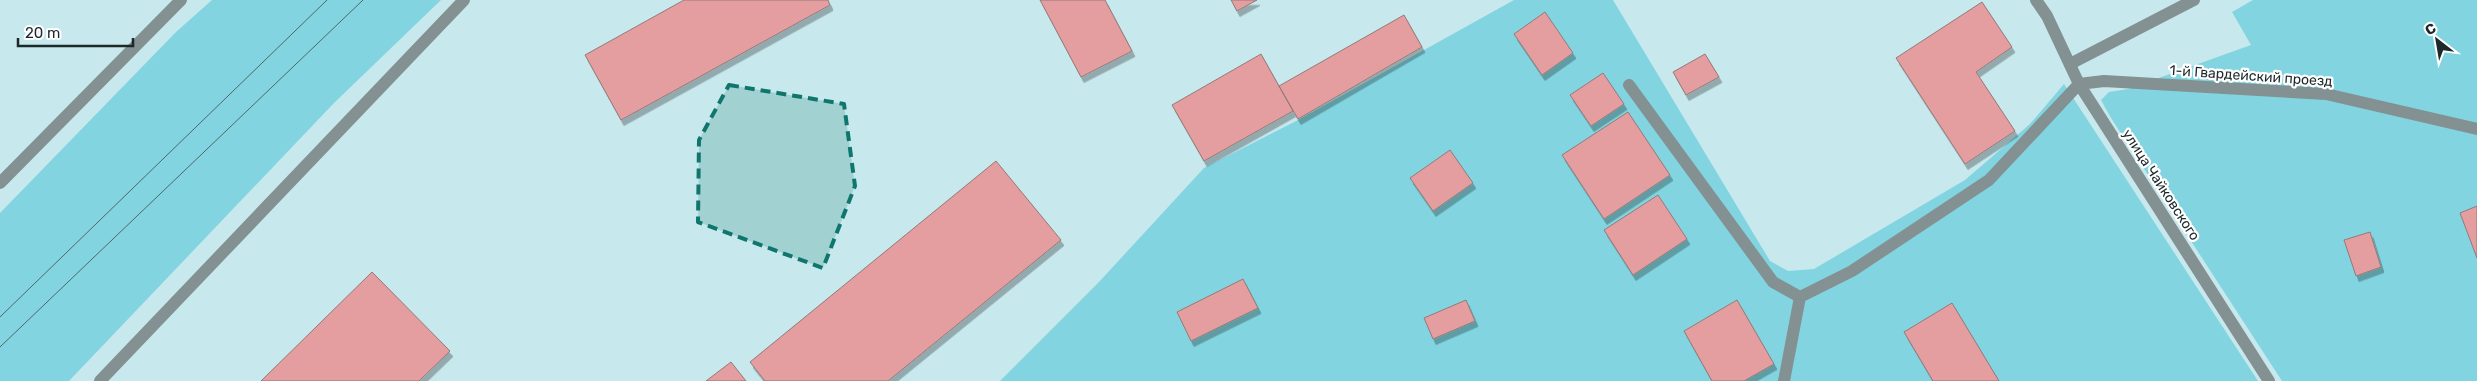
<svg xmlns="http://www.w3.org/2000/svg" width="2477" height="381" viewBox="0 0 2477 381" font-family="Rubik,sans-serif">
<defs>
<filter id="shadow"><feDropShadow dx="3" dy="5.5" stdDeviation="0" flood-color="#0004"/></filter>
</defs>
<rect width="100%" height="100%" fill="#c7e8ec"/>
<!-- green -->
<path fill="#82d5e0" d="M212,0H441L334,103L69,381H0V213L176,32Z
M1514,0H1613L1770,261L1788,271L1814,269L1965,180L2030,124L2064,84L2258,381H1000L1099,282L1204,168L1298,120Z
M2253,0H2477V381H2282L2111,118L2101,100L2109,92L2128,89L2251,45L2232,12Z"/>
<!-- building -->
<path fill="#e59e9f" stroke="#947979" filter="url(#shadow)" d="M684,0H828L830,5L621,120L585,55Z
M1040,0H1105L1132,51L1081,77Z
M1231,0H1257L1237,11Z
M1982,2L2012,47L1976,72L2015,131L1965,164L1896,58Z
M1545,12L1573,53L1542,75L1514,34Z
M1404,15L1422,47L1298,119L1279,86Z
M1261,54L1293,111L1204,161L1172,105Z
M1705,54L1719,77L1686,95L1673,72Z
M1603,73L1624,104L1591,126L1570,95Z
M1628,112L1670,175L1604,219L1562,155Z
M1450,150L1473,183L1433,211L1410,178Z
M996,161L1061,240L888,381H765L750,362Z
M1658,195L1687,239L1633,275L1604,230Z
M2477,206V258L2460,213Z
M2370,232L2381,267L2356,276L2344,240Z
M372,272L450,351L419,381H261Z
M1243,279L1258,308L1191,341L1177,312Z
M1466,300L1475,321L1433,339L1424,318Z
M1737,300L1774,364L1744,381H1712L1684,331Z
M1952,303L1999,381H1933L1904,332Z
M731,362L746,381H706Z"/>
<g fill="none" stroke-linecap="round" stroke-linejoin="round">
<!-- service -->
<path stroke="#839192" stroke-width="12" d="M2070,64L2194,0
M2079,84L2104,81L2326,94L2477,129
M2079,84L2269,381
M1629,85L1773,282L1800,297
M100,381L464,0
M1784,381L1800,297L1852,271L1989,180L2079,84"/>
<!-- minor -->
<path stroke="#839192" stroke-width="12" d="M2036,0L2047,16L2079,84"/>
<!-- tertiary -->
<path stroke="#839192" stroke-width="12" d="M0,183L181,0"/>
<!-- tram -->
<path stroke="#526567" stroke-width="1" d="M0,317L327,0
M0,347L363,0"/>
</g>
<!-- marked area -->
<path fill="#0f766e" fill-opacity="0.2" stroke="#0f766e" stroke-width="4" stroke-dasharray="10 6" stroke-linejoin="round" d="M729,85L844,104L855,186L823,268L698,222L699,140Z"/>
<g text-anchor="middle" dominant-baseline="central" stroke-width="4.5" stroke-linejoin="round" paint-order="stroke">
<!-- street labels -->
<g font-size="14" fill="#1c282a" stroke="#fff">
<text transform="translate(2251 76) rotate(4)">1-й Гвардейский проезд</text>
<text transform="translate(2161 185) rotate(57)">улица Чайковского</text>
</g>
</g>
<!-- north arrow -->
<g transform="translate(2437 40) rotate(329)" stroke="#ffffff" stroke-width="4" paint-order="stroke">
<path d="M0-4L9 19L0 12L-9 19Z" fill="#1c282a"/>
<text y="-8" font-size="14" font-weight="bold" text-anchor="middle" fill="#1c282a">С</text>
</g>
<!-- scale -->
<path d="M18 38v8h115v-8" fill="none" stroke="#1c282a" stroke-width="2.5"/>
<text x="25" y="38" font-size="15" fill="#1c282a" stroke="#ffffff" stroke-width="4" paint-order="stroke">20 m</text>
</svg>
